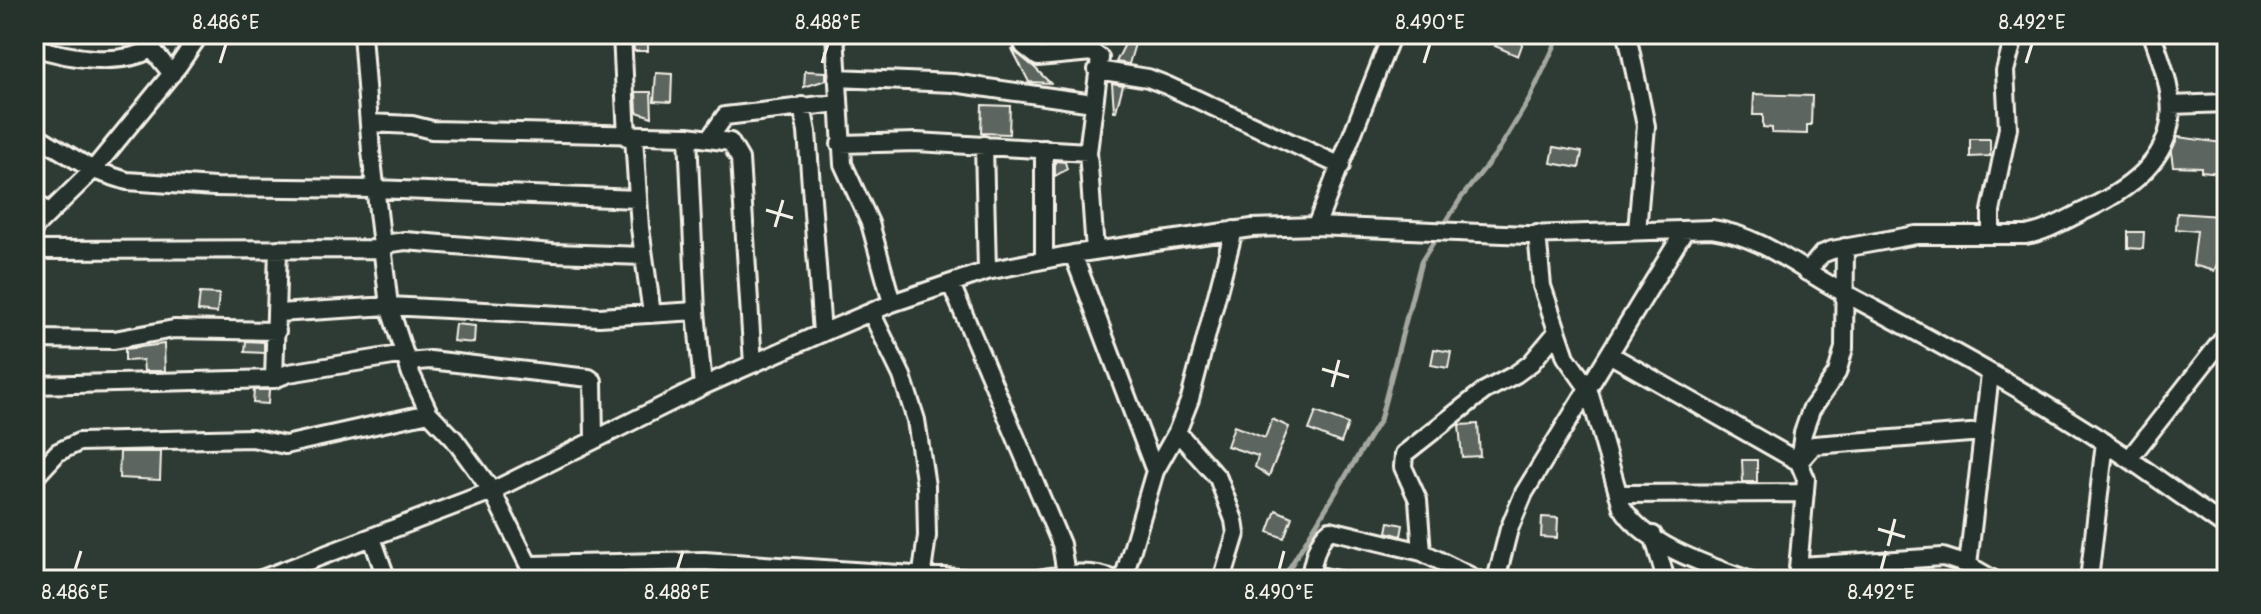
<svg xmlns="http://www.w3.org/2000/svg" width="2261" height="614" viewBox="0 0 2261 614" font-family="Pangolin,sans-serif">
<rect width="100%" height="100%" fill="#2e3b34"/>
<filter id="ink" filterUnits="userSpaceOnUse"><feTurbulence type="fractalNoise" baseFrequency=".0125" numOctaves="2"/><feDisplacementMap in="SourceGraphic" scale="16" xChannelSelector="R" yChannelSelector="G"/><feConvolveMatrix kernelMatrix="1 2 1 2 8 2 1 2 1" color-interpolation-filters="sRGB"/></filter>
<g filter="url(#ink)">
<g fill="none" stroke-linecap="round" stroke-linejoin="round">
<!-- stream -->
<path stroke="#a4a8a0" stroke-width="5" d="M1282,580L1380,420L1421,262L1461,198L1498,151L1529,100L1555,45L1557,34"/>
</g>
<!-- building -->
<path fill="#5c655e" stroke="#f4f1e8" stroke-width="2" d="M633,34H648V51H634Z
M1130,34L1137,37L1129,64L1116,62Z
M1501,34L1523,42L1518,56L1495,46Z
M1012,49L1034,67L1050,83L1029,82Z
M805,71L826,72V80L804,87Z
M656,73L672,74L671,102L654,101Z
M1112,83L1123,85L1116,111H1114Z
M636,92H651L652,117L637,112Z
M1754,94L1812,96L1811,125H1807V134L1772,133V128L1763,127V115H1753Z
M982,105L1010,106L1009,134L981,133Z
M2178,137L2223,143L2220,173L2201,171V167L2173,166L2171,152Z
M1970,139H1990V156L1970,157Z
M1554,147L1582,152L1579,168L1551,163Z
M1055,161L1065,162L1067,169L1055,176Z
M2177,213L2219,216L2217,238L2223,237L2218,262L2214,271L2193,265L2197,231L2176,229Z
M2128,232H2144L2143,249L2128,248Z
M200,293L219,294L217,313L198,311Z
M455,324L475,326L474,343L453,341Z
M246,341L264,342V353L245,352Z
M164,344L165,371H144L143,360L125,361V349Z
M1434,349L1451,352L1448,368L1431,365Z
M254,390H269L268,404L253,403Z
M1316,412L1348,424L1341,443L1309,430Z
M1272,419L1289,427L1269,476L1255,467L1258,456L1227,446L1234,426L1265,438Z
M1478,424L1480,456L1462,457L1459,425Z
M120,452H161L160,480L119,478Z
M1742,460H1757V482H1743Z
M1276,510L1292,517L1284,538L1268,532Z
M1542,517L1558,518L1557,538L1541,537Z
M1389,522L1403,525L1401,536L1387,532Z"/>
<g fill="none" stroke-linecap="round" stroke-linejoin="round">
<defs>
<path id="minor" d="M144,34L152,49L172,74
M362,34L371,151L389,306L411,374L429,413L454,439L492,491L536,580
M622,34L627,137
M835,34L843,164L870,223L892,303
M1019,34L1024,46L1038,57L1092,52L1100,58L1088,152L1095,251
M1627,34L1646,126L1637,231
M2015,35L2033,34
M34,47C69,58 118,67 152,49
M1097,70L1148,78L1166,85L1341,166
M837,78L953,83L1093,103
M2171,105L2227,103
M802,106L807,132L822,333
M369,123L412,125L432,130L688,136L730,142L740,159L753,364
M34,134L93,170L127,181L214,187L375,189L638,199
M688,136L696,311L703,386
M634,137L640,228L652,314
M709,139L725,116L838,103
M840,144L917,142L1088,152
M984,145L987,271
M34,199L48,214
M1316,226L1392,34
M34,228L93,170L178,66L200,34
M1537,234L1542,286L1566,357L1588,388L1622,507C1646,546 1707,565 1748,580
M1991,235V211L2008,128L2005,71L2015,34
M34,250L382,249L391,243L405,241L553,253L644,256
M1073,254L1155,471
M1044,259V149
M1807,272L1822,254L1832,250L1916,235H2026C2048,231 2067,219 2088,209C2132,188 2177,155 2170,99C2168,77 2159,55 2152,34
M951,284L1061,544L1066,574
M871,312L902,376L916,420L926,486L927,536L921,580
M278,313L389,306L599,317L696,311
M34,339L114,340L174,329L277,331
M1609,354L1799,462L1806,479L1797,580
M407,362L430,360L589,378L593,381L594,440
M274,379L278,249
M34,385L274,379L289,373L405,354
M1177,432L1218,478L1234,520L1236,534L1222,580
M2129,459L2227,334
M1800,461L1814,445L1983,432
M1799,462L1803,433L1811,410L1837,373L1844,348L1845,247
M34,478L58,452L79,442L252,438L285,445L429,413
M1618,494L1805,493
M1653,535L1666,580
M372,538L387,580
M1422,552L1418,500L1403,467L1404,454L1484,391L1516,374L1531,363L1557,332
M530,565L704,561L989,580
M1968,565L1990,374
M1800,566L1943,557L1968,565L1994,580
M259,580L492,491L703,386L822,333L892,303L987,271L1073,254L1252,228L1316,226L1527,235L1712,229C1761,236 1795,266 1837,289C1928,338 2021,387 2107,444C2148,471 2187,500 2227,528
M1033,580C1060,575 1089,568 1115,580
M1123,580L1155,471L1177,432L1190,399L1234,230
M1339,580L1314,575L1311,571C1314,557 1318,539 1330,530L1422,552L1478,580
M1496,580L1509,529L1524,493L1685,230
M2089,580L2105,442"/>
</defs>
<!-- minor casing -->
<use href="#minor" stroke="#f4f1e8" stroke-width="22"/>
<!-- minor -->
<use href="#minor" stroke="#26332d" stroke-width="16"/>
</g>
</g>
<!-- ticks -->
<path fill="none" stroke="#f4f1e8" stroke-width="3" d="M220,63L226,44M822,63L828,44M1424,63L1430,44M2026,63L2032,44M766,210L793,218M775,227L783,200M1322,369L1349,377M1332,387L1339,360M1878,529L1905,537M1888,546L1895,519M75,570L81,551M677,570L683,551M1279,570L1284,551M1881,570L1886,551"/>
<!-- margin -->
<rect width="2261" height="614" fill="none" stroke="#26332d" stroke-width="88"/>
<rect x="44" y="44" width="2173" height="526" fill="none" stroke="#f4f1e8" stroke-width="3"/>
<g font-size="20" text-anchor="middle" fill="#f4f1e8">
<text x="226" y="29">8.486°E</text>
<text x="828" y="29">8.488°E</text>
<text x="1430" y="29">8.490°E</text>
<text x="2032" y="29">8.492°E</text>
<text x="75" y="599">8.486°E</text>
<text x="677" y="599">8.488°E</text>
<text x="1279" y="599">8.490°E</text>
<text x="1881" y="599">8.492°E</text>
</g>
</svg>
